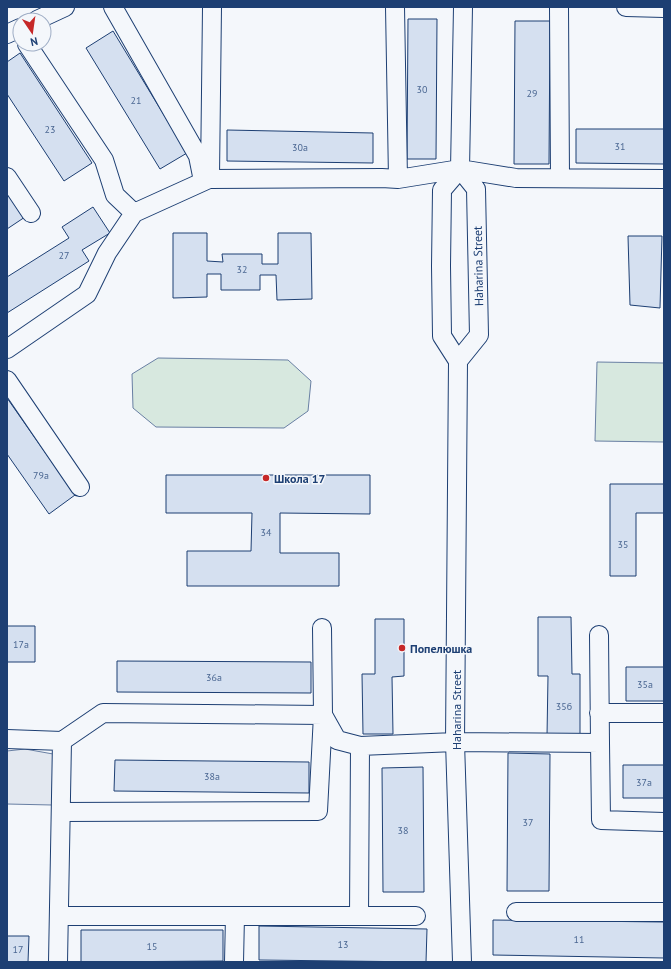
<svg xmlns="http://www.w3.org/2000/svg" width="671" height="969" viewBox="0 0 671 969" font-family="'PT Sans',sans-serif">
<rect width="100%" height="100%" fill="#f4f7fb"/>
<!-- green -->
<path fill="#d7e8df" stroke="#687fa3" d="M158,358L288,360L311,381L308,411L284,428L156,427L133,408L132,374Z
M597,362L664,363V442L595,441Z"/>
<!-- parking -->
<path fill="#e3e8f0" stroke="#687fa3" d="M25,749L53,754L52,805L7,804V751Z"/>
<!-- building -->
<path fill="#d5e0f0" stroke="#1d3f73" d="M408,19H437L436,159H407Z
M515,21H550L549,164H514Z
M113,31L187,153L160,169L86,48Z
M20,53L92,163L64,181L7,94V62Z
M576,129H664V164L576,163Z
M227,130L373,133V163L227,161Z
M7,192L25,217L7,229Z
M93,207L110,233L82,250L89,261L7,313V277L69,238L62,227Z
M173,233H207V261L223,262L222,254H262V264H278V233H311L312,299L277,300L276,275H260V290H221V274H207V297L173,298Z
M628,236H662L660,308L630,305Z
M7,398L75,495L49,514L7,454Z
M166,475H370V514L280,513V553H339V586H187V551H251L252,513H166Z
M610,484H664V513H636V576H610Z
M538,617H571L572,674H580V737L547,736L548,676H538Z
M375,619H404V676L392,677L393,734H363L362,674H375Z
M7,626H35V662H7Z
M117,661L311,662V693L117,692Z
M626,667H664V701H626Z
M508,753L550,754L549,891H507Z
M115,760L309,762V793L114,791Z
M623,765H664V798H623Z
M423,767L424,892H383L382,768Z
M493,920L664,922V958L493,955Z
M259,926L427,929L426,962L259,960Z
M81,930H223V961L81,962Z
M7,936H29L28,962H7Z"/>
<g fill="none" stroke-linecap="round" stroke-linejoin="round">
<defs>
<path id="minor" d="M113,7L198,156L203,181
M395,7L398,179
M559,7L560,178
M626,7L664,8
M37,20L65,7
M7,34L20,28
M27,44L104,160L115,195L134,213
M210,176L212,7
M7,177L31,213
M7,349L87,294L107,253L134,213L209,179L382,178L398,179L460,169L516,178L664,179
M458,361L479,335L476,189L460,169
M7,380L80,487
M599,713H664
M7,739L62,741L58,962
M62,741L103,713L323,715L337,740L360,746
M600,743L601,820L664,822
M61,812L318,811L323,715L322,628
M516,912H664
M59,916H416
M359,916L360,746L455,742L600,743L599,635
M234,962L235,916
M462,962L455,742L458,361L442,336L441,266L442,190L460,169L463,7"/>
</defs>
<!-- minor casing -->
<use href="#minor" stroke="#1d3f73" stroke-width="20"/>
<!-- minor -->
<use href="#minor" stroke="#f4f7fb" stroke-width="18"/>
</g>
<!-- markers -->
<g fill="#c62828" stroke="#f4f7fb" stroke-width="1.5">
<circle cx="266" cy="478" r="4"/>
<circle cx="402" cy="648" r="4"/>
</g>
<g text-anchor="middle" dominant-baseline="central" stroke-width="3" stroke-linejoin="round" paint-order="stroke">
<!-- number labels -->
<g font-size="10" fill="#4b6792">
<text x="422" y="89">30</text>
<text x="532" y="93">29</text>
<text x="136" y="100">21</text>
<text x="50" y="129">23</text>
<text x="620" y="146">31</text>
<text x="300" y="147">30а</text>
<text x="64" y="255">27</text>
<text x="242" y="269">32</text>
<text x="41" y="475">79а</text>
<text x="266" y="532">34</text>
<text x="623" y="544">35</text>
<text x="21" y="644">17а</text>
<text x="214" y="677">36а</text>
<text x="645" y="684">35а</text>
<text x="564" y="706">35б</text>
<text x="212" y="776">38а</text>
<text x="644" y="782">37а</text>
<text x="528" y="822">37</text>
<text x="403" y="830">38</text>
<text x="579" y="939">11</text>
<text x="343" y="944">13</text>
<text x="152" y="946">15</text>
<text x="18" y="949">17</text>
</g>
<!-- street labels -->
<g font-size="12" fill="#1d3f73" stroke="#f4f7fb">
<text transform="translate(478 266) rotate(-91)">Haharina Street</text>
<text transform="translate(456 710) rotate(-90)">Haharina Street</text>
</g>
<!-- poi labels -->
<g font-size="12" font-weight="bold" fill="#1d3f73" stroke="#f4f7fb" text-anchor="start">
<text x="274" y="478">Школа 17</text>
<text x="410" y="648">Попелюшка</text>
</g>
</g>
<!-- border -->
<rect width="671" height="969" fill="none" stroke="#1d3f73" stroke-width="16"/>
<!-- north arrow -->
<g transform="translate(32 32) rotate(167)"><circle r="19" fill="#f4f7fb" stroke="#9eadc5"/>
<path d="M0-3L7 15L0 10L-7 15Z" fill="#c62828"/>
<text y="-6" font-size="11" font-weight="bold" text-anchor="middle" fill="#1d3f73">N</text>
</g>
</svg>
